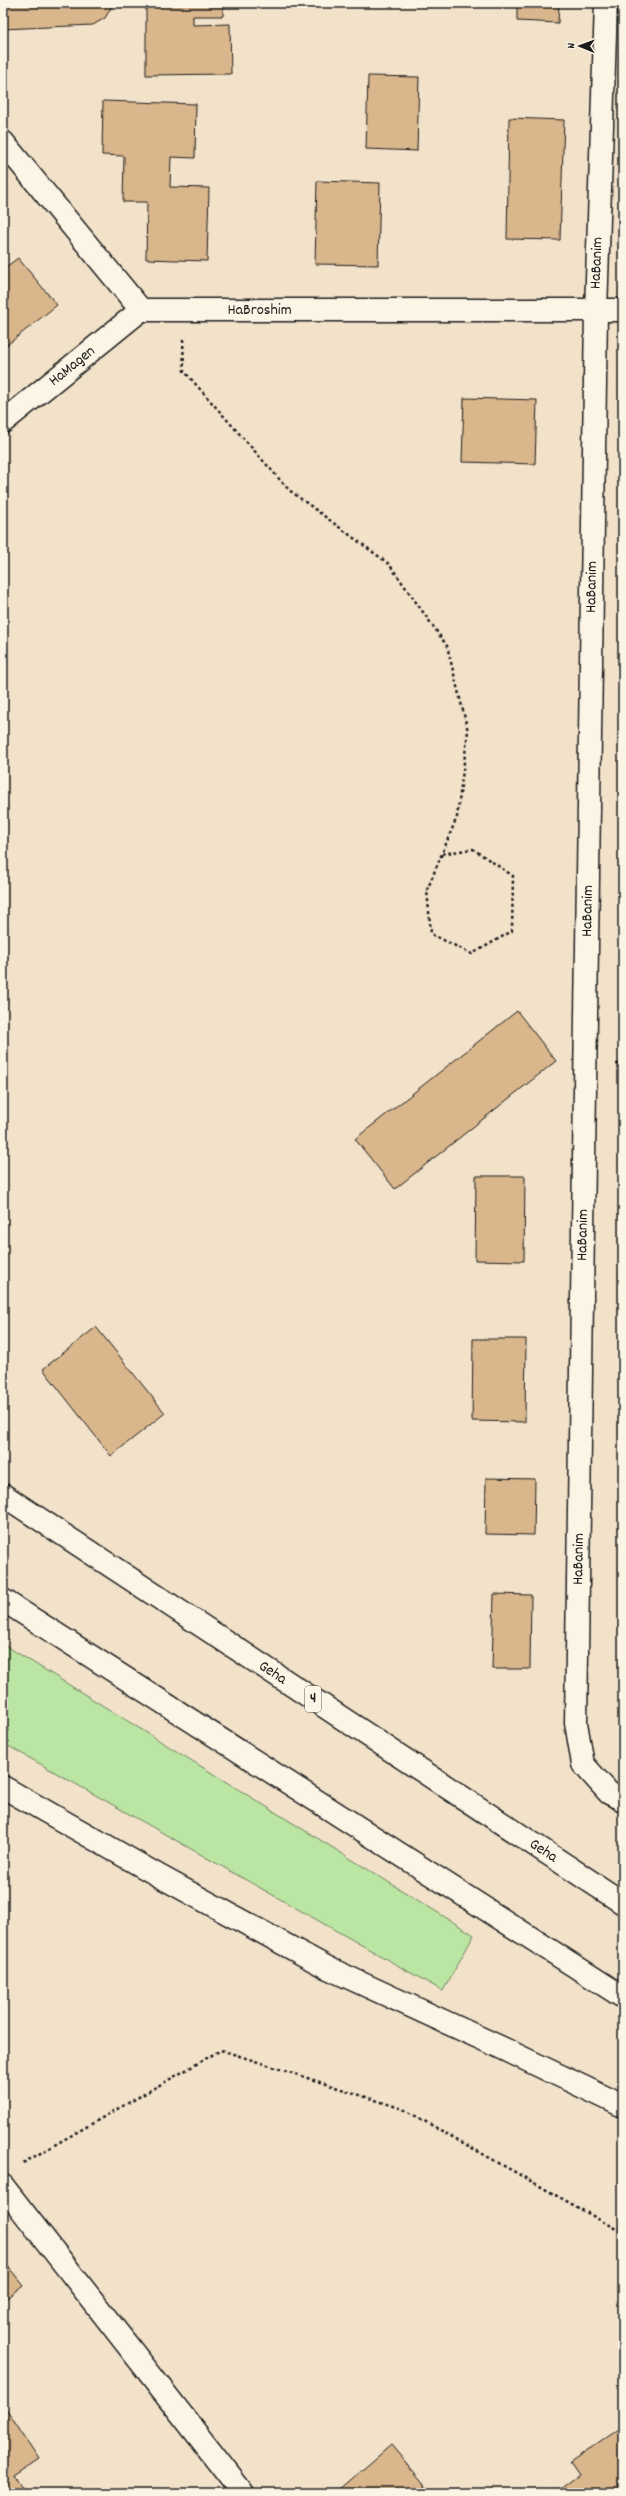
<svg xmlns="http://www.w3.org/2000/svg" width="626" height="2496" viewBox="0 0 626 2496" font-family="Dekko,sans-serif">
<rect width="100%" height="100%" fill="#f2e2ca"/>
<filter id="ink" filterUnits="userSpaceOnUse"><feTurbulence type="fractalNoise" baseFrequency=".025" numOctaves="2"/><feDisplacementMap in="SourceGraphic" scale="8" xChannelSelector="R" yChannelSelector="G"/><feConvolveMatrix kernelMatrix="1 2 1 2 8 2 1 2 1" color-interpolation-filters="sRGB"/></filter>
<g filter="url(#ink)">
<!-- green -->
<path fill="#bbe5a2" stroke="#6c805f" d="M3,1644L474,1935L443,1991L3,1743Z"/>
<!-- building -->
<path fill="#d9b68b" stroke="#1c1c1c" d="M3,3H112V6L105,18L93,25L3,29Z
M146,3H224L223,16H193V25L230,24L231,74L146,75Z
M517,3H559L558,23L517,21Z
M368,76L419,77L417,151L366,149Z
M103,101L196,104L195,158L171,157L170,187L209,188L207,261L146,259L147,202H123L124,156L102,155Z
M509,118L564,120L560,240L507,239Z
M317,181L380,183L378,265L315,264Z
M18,258L57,305L7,345L3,340V269Z
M464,398L537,400L535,464L462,462Z
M517,1011L556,1061L395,1189L355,1139Z
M476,1176H525L524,1261L475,1260Z
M96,1327L165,1413L111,1456L43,1369Z
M473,1339H526L525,1422L472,1421Z
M486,1478L535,1479L534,1535L485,1534Z
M494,1594L531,1595L530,1669H492Z
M3,2260L23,2285L3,2301Z
M3,2405L39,2459L15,2475L24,2490L20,2493H3Z
M621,2427L623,2430V2493H554L579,2475L570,2462Z
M391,2445L432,2493H342L339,2490Z"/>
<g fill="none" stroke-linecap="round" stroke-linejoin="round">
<defs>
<g id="minor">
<path d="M606,3L596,311L576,1723L583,1764L609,1793L623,1800"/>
<path id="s1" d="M3,142L141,310H623"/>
<path id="s2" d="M3,422L141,310"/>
</g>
<path id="tertiary" d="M3,2186L243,2493"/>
<g id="trunk">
<path id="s3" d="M3,1495L623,1903"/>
<path d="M3,1600L623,1997"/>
</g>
<path id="motorway" d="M3,1787L161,1877L328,1968L502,2048L623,2106"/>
</defs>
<!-- minor casing -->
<use href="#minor" stroke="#1c1c1c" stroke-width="25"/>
<!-- tertiary casing -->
<use href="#tertiary" stroke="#1c1c1c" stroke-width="25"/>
<!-- trunk casing -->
<use href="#trunk" stroke="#1c1c1c" stroke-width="25"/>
<!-- motorway casing -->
<use href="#motorway" stroke="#1c1c1c" stroke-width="25"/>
<!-- path -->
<path stroke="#1c1c1c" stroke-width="2.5" stroke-dasharray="3 3" stroke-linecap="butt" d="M183,339L184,371L289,490L389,564L447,646L468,731L457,817L427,890L431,934L472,954L512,931L513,876L473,849L441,854
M616,1064H623
M23,2163L221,2050L403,2109L623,2233"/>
<!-- minor -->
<use href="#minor" stroke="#fcf5e5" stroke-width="22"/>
<!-- tertiary -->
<use href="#tertiary" stroke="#fcf5e5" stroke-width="22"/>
<!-- trunk -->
<use href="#trunk" stroke="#fcf5e5" stroke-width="22"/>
<!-- motorway -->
<use href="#motorway" stroke="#fcf5e5" stroke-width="22"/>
</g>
</g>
<g text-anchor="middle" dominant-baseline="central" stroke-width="3" stroke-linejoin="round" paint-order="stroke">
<!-- shield labels -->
<rect fill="#fcf5e5" stroke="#5f5d58" stroke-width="1" x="305" y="1686" width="16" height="26" rx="3"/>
<g font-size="15" font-weight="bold" fill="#1c1c1c">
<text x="313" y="1699">4</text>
</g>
<!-- street labels -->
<g font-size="16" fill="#1c1c1c" stroke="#fcf5e5">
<text transform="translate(597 263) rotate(-88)">HaBanim</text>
<text stroke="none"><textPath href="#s1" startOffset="336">HaBroshim</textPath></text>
<text stroke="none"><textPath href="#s2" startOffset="89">HaMagen</textPath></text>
<text transform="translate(592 587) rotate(-89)">HaBanim</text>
<text transform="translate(588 911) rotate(-89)">HaBanim</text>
<text transform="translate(583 1235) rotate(-89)">HaBanim</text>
<text transform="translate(579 1559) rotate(-89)">HaBanim</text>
<text stroke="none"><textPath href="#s3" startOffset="323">Geha</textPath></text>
<text stroke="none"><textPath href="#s3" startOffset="647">Geha</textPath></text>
</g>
</g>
<!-- margin -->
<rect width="626" height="2496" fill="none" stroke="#fcf5e5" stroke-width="16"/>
<rect x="8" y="8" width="610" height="2480" fill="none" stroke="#1c1c1c" stroke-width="1.5" filter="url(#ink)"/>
<!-- north arrow -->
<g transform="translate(580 46) rotate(271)" stroke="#fcf5e5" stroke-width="3" paint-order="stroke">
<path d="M0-3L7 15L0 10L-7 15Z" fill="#1c1c1c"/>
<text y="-6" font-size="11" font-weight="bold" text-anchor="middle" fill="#1c1c1c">N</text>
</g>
</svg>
